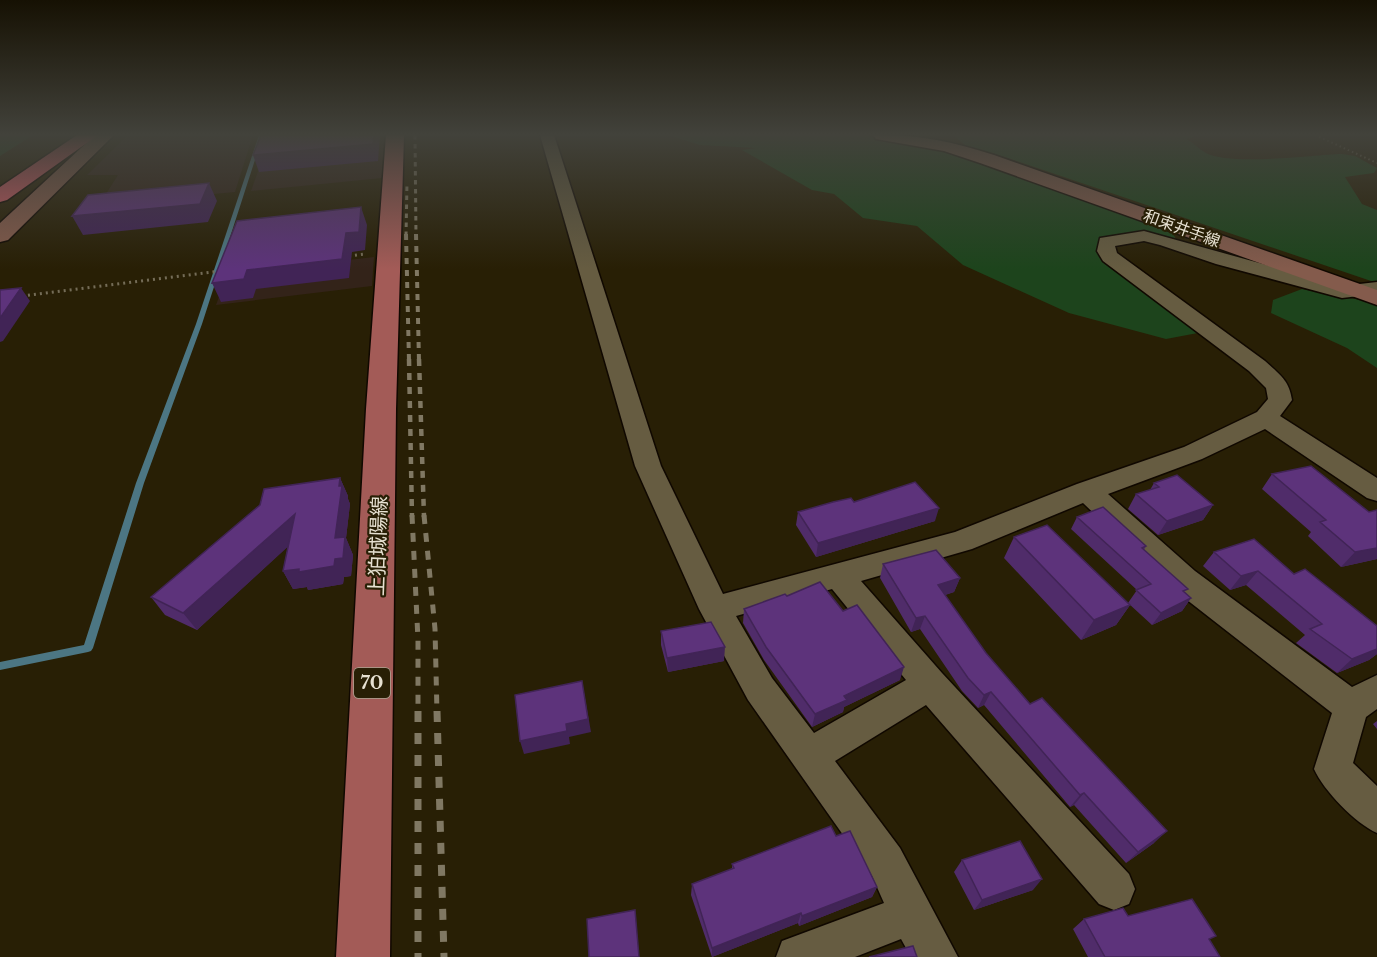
<svg xmlns="http://www.w3.org/2000/svg" width="1377" height="957" viewBox="0 0 1377 957" font-family="'Libre Baskerville','Noto Sans JP',serif">
<rect width="100%" height="100%" fill="#281f05"/>
<!-- industrial -->
<path fill="#332319" d="M128,135H253L235,192L99,205L118,175H87Z
M271,135H384L382,178L251,191Z
M374,257L372,286L216,305L227,274Z"/>
<!-- green -->
<path fill="#1d441c" d="M0,135H33L0,156Z
M668,135C752,135 857,126 937,148C1017,169 1095,204 1173,234L1176,239C1155,234 1112,226 1097,247L1103,260L1203,332L1166,339L1069,313L963,265L917,226L863,218L834,194L812,190L742,150L756,148L700,145Z
M953,135H1199L1187,139C1193,143 1199,149 1206,153C1231,166 1311,155 1342,154L1355,156L1377,168L1374,173L1345,177L1362,204L1377,210V283L1005,157L965,145Z
M1302,289L1377,303V368L1347,348L1271,313L1273,300Z"/>
<g fill="none" stroke-linecap="round" stroke-linejoin="round">
<!-- stream -->
<path fill="#4c7683" fill-rule="evenodd" d="M259,135H263L202,324L144,483L93,648L91,651L88,652L0,670V662L84,645L136,483L196,324Z"/>
<defs>
<path id="street" d="M540,135H554L661,466L723,594L955,532L1077,484L1184,447L1257,412L1268,399L1266,388L1249,371L1103,261L1097,251L1100,238L1144,231L1342,286L1377,282V294L1342,298L1216,264L1160,245L1144,241L1115,246L1117,253L1265,361C1280,375 1289,380 1292,400L1280,416L1377,478V501L1367,498L1265,429L1202,459L1108,494L1195,571L1352,687L1377,675V709L1366,717L1353,763L1377,786V833C1355,823 1324,791 1314,769L1332,713L1173,589L1083,503L972,549L861,581L942,673L1129,874L1135,889L1129,904L1114,910L1099,904L926,705L835,761L900,848L958,957H911L901,939L855,957H776L782,941L884,903L872,876L748,700L699,609L635,466ZM832,589L906,680L814,733L772,678L736,616Z"/>
<path id="secondary" d="M95,135H114L8,240L0,242V223Z
M873,135C918,134 951,141 994,155L1377,290V305L980,163L944,151L876,139Z"/>
<path id="primary" d="M386,135H404L396,409L390,957H336L366,409Z"/>
<path id="highway" d="M77,135H98L7,200L0,202V187Z"/>
</defs>
<!-- street casing -->
<use href="#street" stroke="#100800" stroke-width="3"/>
<!-- secondary casing -->
<use href="#secondary" stroke="#100800" stroke-width="3"/>
<!-- primary casing -->
<use href="#primary" stroke="#100800" stroke-width="3"/>
<!-- highway casing -->
<use href="#highway" stroke="#100800" stroke-width="3"/>
<!-- path-far1 -->
<path stroke="#746c57" stroke-width="2" stroke-dasharray="1.5 3" stroke-linecap="butt" d="M1315,135L1377,163"/>
<!-- path -->
<path stroke="#746c57" stroke-width="3" stroke-dasharray="2 4" stroke-linecap="butt" d="M349,256L366,254
M22,296L220,271"/>
<!-- street -->
<use href="#street" fill="#665c41" fill-rule="evenodd"/>
<!-- secondary -->
<use href="#secondary" fill="#845b4c" fill-rule="evenodd"/>
<!-- primary -->
<use href="#primary" fill="#a35b57" fill-rule="evenodd"/>
<!-- highway -->
<use href="#highway" fill="#cb5a65" fill-rule="evenodd"/>
<!-- rail-far4 -->
<path stroke="#807863" stroke-width="3" stroke-dasharray="4.5 4.5" stroke-linecap="butt" d="M415,135L416,236
M406,236L407,183"/>
<!-- rail-far3 -->
<path stroke="#807863" stroke-width="4" stroke-dasharray="6 6" stroke-linecap="butt" d="M406,234L409,361
M416,234L419,361"/>
<!-- rail-far2 -->
<path stroke="#807863" stroke-width="4.5" stroke-dasharray="7 7" stroke-linecap="butt" d="M409,359L412,517
M419,359L424,517"/>
<!-- rail-far1 -->
<path stroke="#807863" stroke-width="5" stroke-dasharray="9 9" stroke-linecap="butt" d="M412,515L418,640V713
M424,515L435,629L437,713"/>
<!-- rail -->
<path stroke="#807863" stroke-width="7" stroke-dasharray="11 11" stroke-linecap="butt" d="M418,711V957
M437,711L444,957"/>
</g>
<!-- wall -->
<path fill="#502c6a" d="M557,135H588L557,136Z
M1272,474L1369,512L1377,510V559L1341,567L1308,536L1311,532L1262,489Z
M340,478L348,496V499L350,504L346,538L353,555L351,576L344,577L343,584L308,590L307,587L293,589L283,571L288,546L197,630L165,615L151,597Z
M1154,483L1213,505L1203,520L1158,535L1128,509L1136,494L1150,490Z
M854,502L935,521L816,557L796,525L798,512Z
M1077,517L1146,546L1144,550L1191,598L1182,611L1152,625L1128,603L1137,590L1071,529Z
M1014,537L1130,605L1116,625L1081,640L1004,558Z
M1214,552L1294,574L1377,626V654L1369,660L1337,673L1296,643L1305,635L1246,585L1230,590L1203,566Z
M883,564L960,578L954,592L945,595L986,653L1030,704L1154,843L1126,863L1074,805L1070,807L984,705L978,708L962,691L920,629L911,632L880,578Z
M787,596L900,680L844,707L843,712L812,727L764,660L743,623L744,609Z
M661,631L724,661L668,672L661,645Z
M1377,721V729L1373,724Z
M836,836L877,887L872,897L799,926L798,923L712,957L691,895L692,884L732,869V864Z
M962,860L1033,890L974,910L954,872Z
M1128,916L1210,941L1220,957H1088L1073,929L1084,919Z"/>
<!-- shaded-wall -->
<path fill="#412456" d="M374,135H380L378,161L259,172L253,155Z
M209,183L217,201L208,222L83,235L72,216Z
M361,207L367,225L365,250L352,252L349,278L256,289L253,298L221,302L212,283L346,233Z
M21,288L30,301L3,341L0,342V318Z
M340,478L348,496V499L350,504L346,538L353,555L351,576L344,577L343,584L308,590L307,587L293,589L283,571L335,538Z
M1213,505L1203,520L1158,535L1167,521Z
M939,508L935,521L816,557L818,543Z
M295,514L304,532L197,630L183,613Z
M1377,548V559L1341,567L1355,552Z
M1258,571L1246,585L1230,590L1241,576Z
M960,578L954,592L933,599L938,585Z
M1191,598L1182,611L1152,625L1161,613Z
M1130,605L1116,625L1081,640L1094,620Z
M925,616L920,629L911,632L916,618Z
M725,647L724,661L668,672L667,658Z
M1377,649V654L1369,660L1337,673L1352,659Z
M904,667L900,680L844,707L843,712L812,727L815,714L844,696Z
M582,681L591,732L569,737L570,744L524,754L520,741L566,724Z
M991,692L984,705L978,708L984,695Z
M1084,793L1074,805L1070,807L1080,795Z
M1167,831L1154,843L1126,863L1138,852Z
M1042,879L1033,890L974,910L982,900Z
M877,887L872,897L799,926L802,916Z
M801,913L798,923L712,957V948Z"/>
<!-- building -->
<path fill="#5d337b" stroke="#412456" stroke-width="1.5" d="M261,135H374L373,144L253,155Z
M209,183L200,204L72,216L88,195Z
M361,207L359,232L346,233L342,259L247,270L244,279L212,283L237,221Z
M21,288L0,318V290Z
M1311,466L1369,512L1377,510V548L1355,552L1320,522L1326,520L1272,474Z
M1177,475L1213,505L1167,521L1136,494L1159,487L1154,483Z
M340,478L339,486H342L335,538L345,537L343,558L335,559L334,566L299,572V569L283,571L295,514L183,613L151,597L260,505L264,489Z
M915,482L939,508L818,543L798,512L833,502L851,498L854,502Z
M1103,507L1146,546L1142,548L1188,589L1183,591L1191,598L1161,613L1136,590L1151,584L1077,517Z
M1047,525L1130,605L1094,620L1014,537Z
M1254,539L1294,574L1305,569L1377,626V649L1352,659L1310,629L1322,624L1258,571L1241,576L1214,552Z
M936,550L960,578L938,585L986,653L1030,704L1042,698L1167,831L1138,852L1084,793L1080,795L991,692L984,695L968,678L925,616L916,618L883,564Z
M820,582L843,611L857,605L904,667L844,696L847,700L815,714L766,647L744,609L785,594L787,596Z
M711,622L725,647L667,658L661,631Z
M582,681L588,719L566,724L567,731L520,741L515,695Z
M831,826L836,836L850,831L877,887L802,916L801,913L712,948L692,884L734,868L732,864Z
M1020,841L1042,879L982,900L962,860Z
M1192,899L1216,936L1209,939L1220,957H1105L1084,919L1123,908L1128,916Z
M635,910L639,957H589L587,919Z
M913,946L917,957H869Z"/>
<!-- sky -->
<linearGradient id="sky" x2="0" y2="1"><stop stop-color="#161103"/><stop offset="0.5" stop-color="#42423b"/><stop offset="1" stop-color="#42423b" stop-opacity="0"/></linearGradient>
<rect width="1377" height="269" fill="url(#sky)"/>
<g text-anchor="middle" dominant-baseline="central" stroke-width="4.5" stroke-linejoin="round" paint-order="stroke">
<!-- far-street labels -->
<g font-size="16" fill="#e6e0d1" stroke="#281f05">
<text transform="translate(1182 228) rotate(20)">和束井手線</text>
</g>
<!-- shield labels -->
<rect fill="#281f05" stroke="#ada694" stroke-width="1.5" x="354" y="668" width="36" height="30" rx="4.5"/>
<g font-size="18" font-weight="bold" fill="#e6e0d1">
<text x="372" y="683">70</text>
</g>
<!-- street labels -->
<g font-size="20" fill="#e6e0d1" stroke="#281f05">
<text transform="translate(378 546) rotate(-88)">上狛城陽線</text>
</g>
</g>
</svg>
